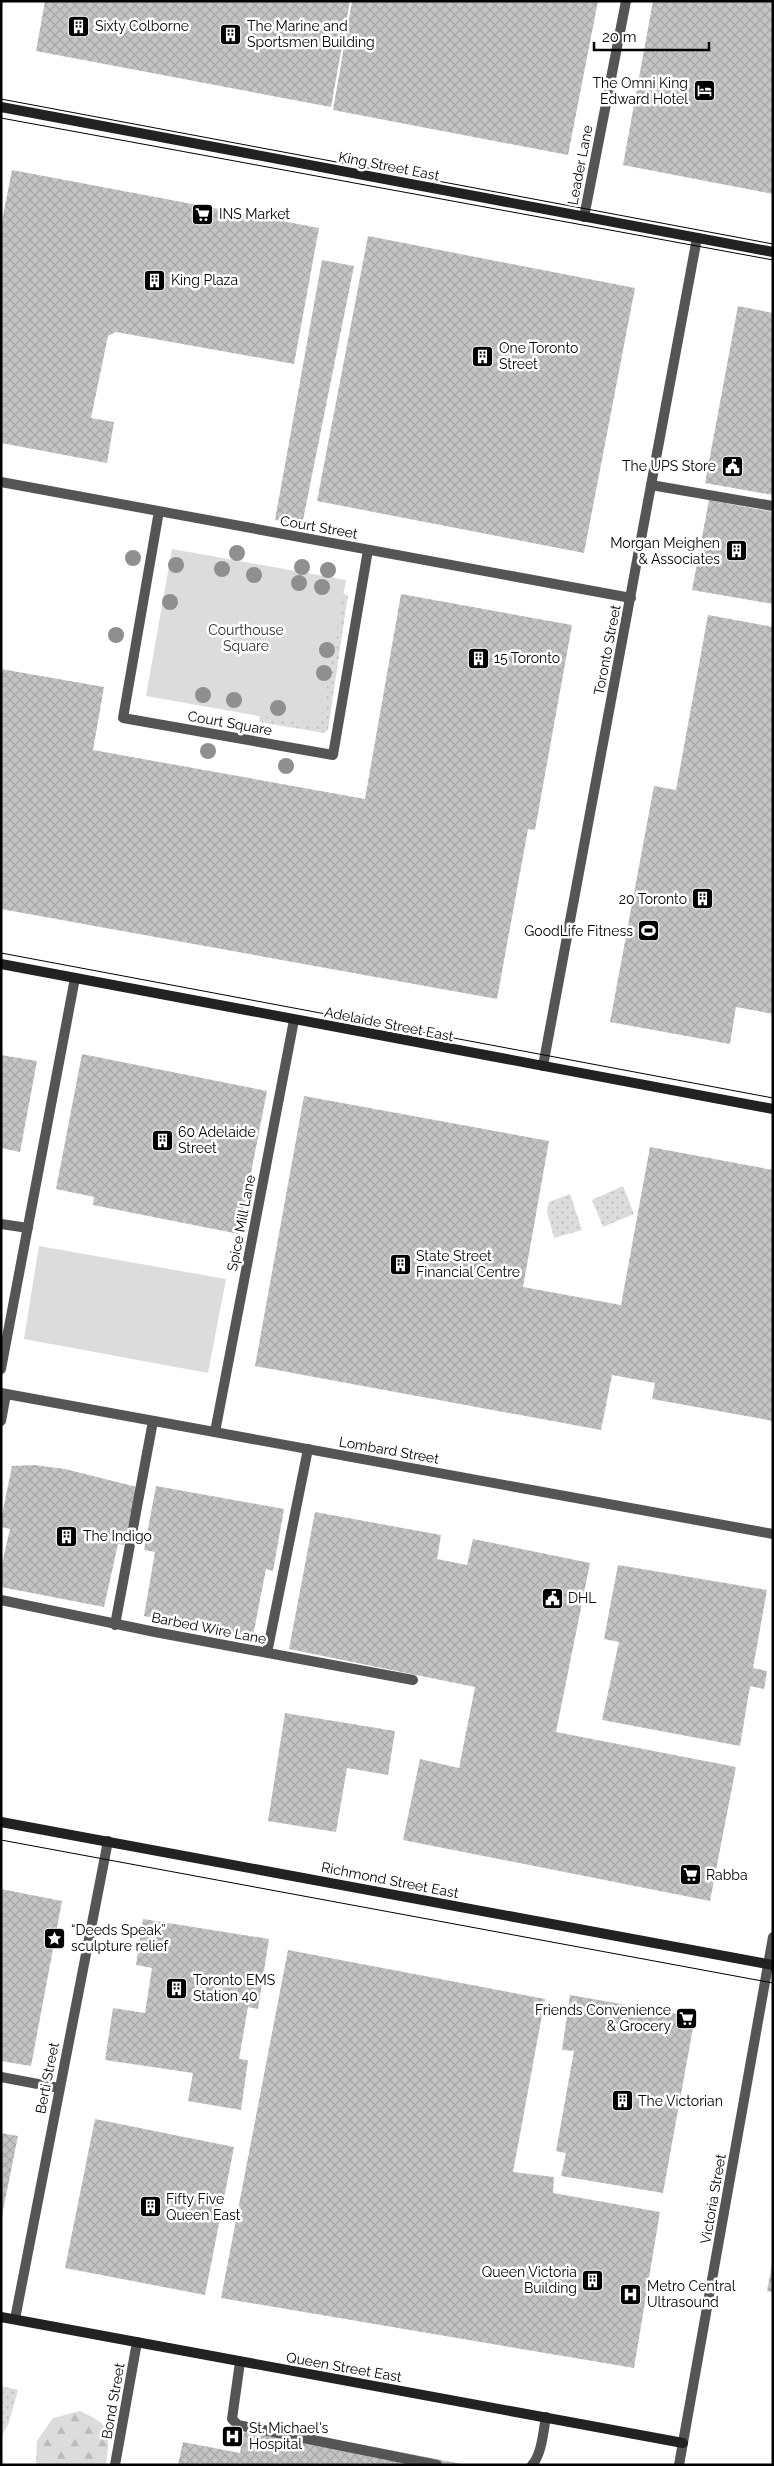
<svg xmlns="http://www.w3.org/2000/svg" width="774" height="2466" viewBox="0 0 774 2466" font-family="Raleway,sans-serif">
<defs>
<pattern id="grass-dots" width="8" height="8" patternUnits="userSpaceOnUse" patternTransform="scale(1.25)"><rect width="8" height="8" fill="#dcdcdc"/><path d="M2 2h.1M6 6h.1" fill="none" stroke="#bbb" stroke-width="1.8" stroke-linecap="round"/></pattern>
<pattern id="forest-firs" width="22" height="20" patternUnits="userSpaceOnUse" patternTransform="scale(1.25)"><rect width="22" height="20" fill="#dcdcdc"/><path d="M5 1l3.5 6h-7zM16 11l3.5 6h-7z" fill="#bbb"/></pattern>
<pattern id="building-cross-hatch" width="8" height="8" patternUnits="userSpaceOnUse" patternTransform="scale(1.25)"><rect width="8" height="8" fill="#c4c4c4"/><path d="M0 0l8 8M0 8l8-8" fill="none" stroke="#a7a7a7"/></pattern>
</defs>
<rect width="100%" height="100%" fill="#fff"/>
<!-- grass -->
<path fill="url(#grass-dots)" d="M343,594L348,595L328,730L324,733L259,722L264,690Z
M623,1186L634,1214L603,1227L592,1200Z
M570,1194L582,1230L554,1238L547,1212L549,1202Z
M1,2386L18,2390L8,2425L1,2436Z"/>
<!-- forest -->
<path fill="url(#forest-firs)" d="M80,2411C113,2426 110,2431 106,2465H36L37,2441L53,2418Z"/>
<!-- park -->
<path fill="#dcdcdc" d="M172,549L346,580L320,727L146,696Z
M39,1246L226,1279L208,1373L24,1339Z"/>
<!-- building -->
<path fill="url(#building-cross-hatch)" d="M45,1H350L331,107L36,51Z
M352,1H598L568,155L333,110Z
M653,1H773V194L623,165Z
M12,170L319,228L294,364L116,332L108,336L91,418L114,422L107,463L1,443V226Z
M368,236L635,288L584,553L317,501Z
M322,260L354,266L302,525L275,520Z
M738,306L773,313V495L705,483Z
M709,500L773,512V604L692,590Z
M401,594L572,625L535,830L528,829L497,999L1,909V669L104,687L93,750L365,799Z
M708,615L773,627V1014L736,1007L730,1044L610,1022L654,786L676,790Z
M82,1054L267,1091L239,1234L93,1205L94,1197L56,1189Z
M1,1055L37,1061L20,1152L1,1148Z
M304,1096L549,1141L523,1287L621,1305L650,1147L773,1170V1421L652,1399L655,1383L612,1375L601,1430L255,1366Z
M34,1465L65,1469L137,1487L124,1545L118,1544L104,1607L1,1587V1568L10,1529L1,1527V1520L12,1466Z
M156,1486L284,1509L273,1571L266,1569L253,1636L144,1616L155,1552L144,1550Z
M315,1512L441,1535L437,1559L467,1565L473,1539L590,1563L556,1732L736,1767L710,1901L403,1840L420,1759L459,1768L475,1687L289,1649Z
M618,1565L767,1590L753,1668L767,1671L764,1689L750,1686L740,1746L602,1720L619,1642L604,1639Z
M285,1713L395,1731L388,1775L347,1768L336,1832L268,1821Z
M1,1889L62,1901L31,2066L1,2061Z
M143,1919L269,1939L258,2009L248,2007L239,2059L248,2060L241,2110L188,2101L193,2073L105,2060L113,2008L145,2013L152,1968L136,1965Z
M288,1950L545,1999L513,2172L554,2177L553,2193L660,2212L634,2368L221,2298Z
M570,1995L695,2017L663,2193L561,2176L566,2153L556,2151L574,2051L562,2050Z
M95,2119L234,2147L205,2295L65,2268Z
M1,2133L18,2136L2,2215H1Z
M772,2265H773V2292L767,2291Z
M246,2422L462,2464V2465H178L183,2442L240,2453Z"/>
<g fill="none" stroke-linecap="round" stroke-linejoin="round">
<!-- service -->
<path stroke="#555" stroke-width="10" d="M584,217L626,1
M651,485L773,506
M1,1224L28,1228
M1,1369L75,978
M1,1421L6,1394
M215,1432L294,1020
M1,1600L155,1632L413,1680
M115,1625L153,1421
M267,1653L308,1449
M1,2077L59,2088
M240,2362L232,2419L238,2425L437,2465
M532,2465C542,2454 543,2432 546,2417"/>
<!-- minor -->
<path stroke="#555" stroke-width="10" d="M1,482L631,598
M159,511L123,718L333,755L368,550
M543,1066L697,238
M1,1393L773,1534
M15,2319L108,1841
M115,2465L137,2342"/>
<!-- tertiary -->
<path stroke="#555" stroke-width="10" d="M679,2465L773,1937"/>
<!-- secondary -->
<path stroke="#222" stroke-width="10" d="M1,107L773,252
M1,964L773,1109
M1,1822L773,1965
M1,2317L683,2443"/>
<!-- tram -->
<path stroke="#000" stroke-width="1" d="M1,99L773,244
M1,118L773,260
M1,953L773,1098
M1,1840L773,1983"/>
</g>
<!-- trees -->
<g fill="#8f8f8f">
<circle cx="237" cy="553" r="8"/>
<circle cx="133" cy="558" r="8"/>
<circle cx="176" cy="565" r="8"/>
<circle cx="302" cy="567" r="8"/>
<circle cx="222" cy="569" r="8"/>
<circle cx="328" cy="570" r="8"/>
<circle cx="254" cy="575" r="8"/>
<circle cx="299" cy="583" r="8"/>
<circle cx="322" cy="587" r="8"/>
<circle cx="170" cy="602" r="8"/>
<circle cx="116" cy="635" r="8"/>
<circle cx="327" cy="650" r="8"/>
<circle cx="324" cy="673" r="8"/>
<circle cx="203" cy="695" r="8"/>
<circle cx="234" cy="700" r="8"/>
<circle cx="278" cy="708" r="8"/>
<circle cx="208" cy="751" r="8"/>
<circle cx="286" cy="766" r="8"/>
</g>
<!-- icons -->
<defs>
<symbol id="building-square" viewBox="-11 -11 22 22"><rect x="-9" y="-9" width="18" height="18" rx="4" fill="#000" stroke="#fff"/><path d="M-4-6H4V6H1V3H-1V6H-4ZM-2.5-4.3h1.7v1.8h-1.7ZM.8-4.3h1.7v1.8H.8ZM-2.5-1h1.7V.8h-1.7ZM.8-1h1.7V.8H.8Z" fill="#fff"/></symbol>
<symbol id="hotel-square" viewBox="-11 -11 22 22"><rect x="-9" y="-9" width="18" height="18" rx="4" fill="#000" stroke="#fff"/><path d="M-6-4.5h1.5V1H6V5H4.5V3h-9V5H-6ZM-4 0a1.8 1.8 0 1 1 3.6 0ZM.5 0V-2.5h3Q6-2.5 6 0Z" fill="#fff"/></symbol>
<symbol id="supermarket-square" viewBox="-11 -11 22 22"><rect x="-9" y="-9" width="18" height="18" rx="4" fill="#000" stroke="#fff"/><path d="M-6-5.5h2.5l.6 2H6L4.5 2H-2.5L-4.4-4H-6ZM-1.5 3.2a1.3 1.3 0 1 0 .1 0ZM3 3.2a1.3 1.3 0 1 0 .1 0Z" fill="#fff"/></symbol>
<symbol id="civic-square" viewBox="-11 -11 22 22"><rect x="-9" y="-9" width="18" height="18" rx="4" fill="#000" stroke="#fff"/><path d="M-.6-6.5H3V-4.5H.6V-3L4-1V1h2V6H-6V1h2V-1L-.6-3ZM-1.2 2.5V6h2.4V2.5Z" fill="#fff"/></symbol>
<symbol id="stadium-square" viewBox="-11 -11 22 22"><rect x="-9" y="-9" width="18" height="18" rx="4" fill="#000" stroke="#fff"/><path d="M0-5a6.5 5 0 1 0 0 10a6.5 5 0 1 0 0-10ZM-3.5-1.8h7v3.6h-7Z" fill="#fff"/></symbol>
<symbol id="sight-square" viewBox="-11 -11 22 22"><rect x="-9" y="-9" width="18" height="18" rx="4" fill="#000" stroke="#fff"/><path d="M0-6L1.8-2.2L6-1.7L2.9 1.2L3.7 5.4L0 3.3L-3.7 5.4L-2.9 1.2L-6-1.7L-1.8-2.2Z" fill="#fff"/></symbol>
<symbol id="hospital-square" viewBox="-11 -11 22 22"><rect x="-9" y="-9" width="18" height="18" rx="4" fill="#000" stroke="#fff"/><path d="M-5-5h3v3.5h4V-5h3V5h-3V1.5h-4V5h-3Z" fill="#fff"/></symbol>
</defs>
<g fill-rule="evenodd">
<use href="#building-square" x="66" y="14" width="25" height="25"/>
<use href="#building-square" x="218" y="22" width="25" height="25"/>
<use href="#hotel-square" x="692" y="78" width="25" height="25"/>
<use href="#supermarket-square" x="190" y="202" width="25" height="25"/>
<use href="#building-square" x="142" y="268" width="25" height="25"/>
<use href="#building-square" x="470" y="344" width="25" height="25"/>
<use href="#civic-square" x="720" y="454" width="25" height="25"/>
<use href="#building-square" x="724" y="538" width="25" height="25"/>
<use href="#building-square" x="466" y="646" width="25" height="25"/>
<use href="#building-square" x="690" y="886" width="25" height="25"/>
<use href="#stadium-square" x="636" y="918" width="25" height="25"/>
<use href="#building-square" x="150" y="1128" width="25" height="25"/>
<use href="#building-square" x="388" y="1252" width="25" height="25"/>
<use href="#building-square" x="54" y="1524" width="25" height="25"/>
<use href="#civic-square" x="540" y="1586" width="25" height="25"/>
<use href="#supermarket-square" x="678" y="1862" width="25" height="25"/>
<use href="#sight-square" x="42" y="1926" width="25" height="25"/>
<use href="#building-square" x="164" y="1976" width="25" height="25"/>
<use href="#supermarket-square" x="674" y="2006" width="25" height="25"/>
<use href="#building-square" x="610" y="2088" width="25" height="25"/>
<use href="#building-square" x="138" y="2194" width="25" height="25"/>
<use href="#building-square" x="580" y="2268" width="25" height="25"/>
<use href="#hospital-square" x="618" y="2282" width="25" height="25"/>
<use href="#hospital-square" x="220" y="2424" width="25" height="25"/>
</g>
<g text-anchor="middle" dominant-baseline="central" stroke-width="5" stroke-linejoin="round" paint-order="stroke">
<!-- poi labels -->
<g font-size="14" fill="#000" stroke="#fff" text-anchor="start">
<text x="95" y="26">Sixty Colborne</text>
<text x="247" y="26">The Marine and<tspan x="247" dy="16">Sportsmen Building</tspan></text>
<text x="688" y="83" text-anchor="end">The Omni King<tspan x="688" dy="16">Edward Hotel</tspan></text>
<text x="219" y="214">INS Market</text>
<text x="171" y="280">King Plaza</text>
<text x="499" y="348">One Toronto<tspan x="499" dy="16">Street</tspan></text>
<text x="716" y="466" text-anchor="end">The UPS Store</text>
<text x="720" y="543" text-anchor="end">Morgan Meighen<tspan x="720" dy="16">&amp; Associates</tspan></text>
<text x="494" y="658">15 Toronto</text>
<text x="687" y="899" text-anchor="end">20 Toronto</text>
<text x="633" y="931" text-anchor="end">GoodLife Fitness</text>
<text x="178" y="1132">60 Adelaide<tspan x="178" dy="16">Street</tspan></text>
<text x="416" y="1256">State Street<tspan x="416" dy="16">Financial Centre</tspan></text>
<text x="83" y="1536">The Indigo</text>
<text x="568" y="1598">DHL</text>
<text x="706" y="1875">Rabba</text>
<text x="71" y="1930">“Deeds Speak”<tspan x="71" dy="16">sculpture relief</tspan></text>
<text x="193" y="1980">Toronto EMS<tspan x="193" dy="16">Station 40</tspan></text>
<text x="671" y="2010" text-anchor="end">Friends Convenience<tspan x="671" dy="16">&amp; Grocery</tspan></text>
<text x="638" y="2101">The Victorian</text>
<text x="166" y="2199">Fifty Five<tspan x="166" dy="16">Queen East</tspan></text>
<text x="577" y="2272" text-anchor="end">Queen Victoria<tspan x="577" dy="16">Building</tspan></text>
<text x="647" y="2286">Metro Central<tspan x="647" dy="16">Ultrasound</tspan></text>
<text x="249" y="2428">St. Michael's<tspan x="249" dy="16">Hospital</tspan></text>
</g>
<!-- street labels -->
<g font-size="14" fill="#000" stroke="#fff">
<text transform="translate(580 165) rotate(-79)">Leader Lane</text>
<text transform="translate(389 166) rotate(11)">King Street East</text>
<text transform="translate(319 527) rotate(10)">Court Street</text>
<text transform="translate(607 650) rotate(-79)">Toronto Street</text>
<text transform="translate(230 723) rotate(10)">Court Square</text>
<text transform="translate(389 1024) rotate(11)">Adelaide Street East</text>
<text transform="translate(241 1223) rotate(-79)">Spice Mill Lane</text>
<text transform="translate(389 1450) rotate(10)">Lombard Street</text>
<text transform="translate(209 1628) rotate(11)">Barbed Wire Lane</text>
<text transform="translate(390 1880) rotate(11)">Richmond Street East</text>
<text transform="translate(47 2078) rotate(-79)">Berti Street</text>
<text transform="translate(713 2199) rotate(-80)">Victoria Street</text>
<text transform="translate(344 2367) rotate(10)">Queen Street East</text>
<text transform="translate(113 2401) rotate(-80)">Bond Street</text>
</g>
<!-- park labels -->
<g font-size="14" fill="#333" stroke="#fff">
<text x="246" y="630">Courthouse<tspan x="246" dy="16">Square</tspan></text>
</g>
</g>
<!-- border -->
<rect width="774" height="2466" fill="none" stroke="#000000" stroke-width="5"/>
<!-- scale -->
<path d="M594 42v8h115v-8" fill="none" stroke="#000000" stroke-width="2.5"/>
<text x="602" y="42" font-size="15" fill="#000000" stroke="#ffffff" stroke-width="4" paint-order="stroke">20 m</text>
</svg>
